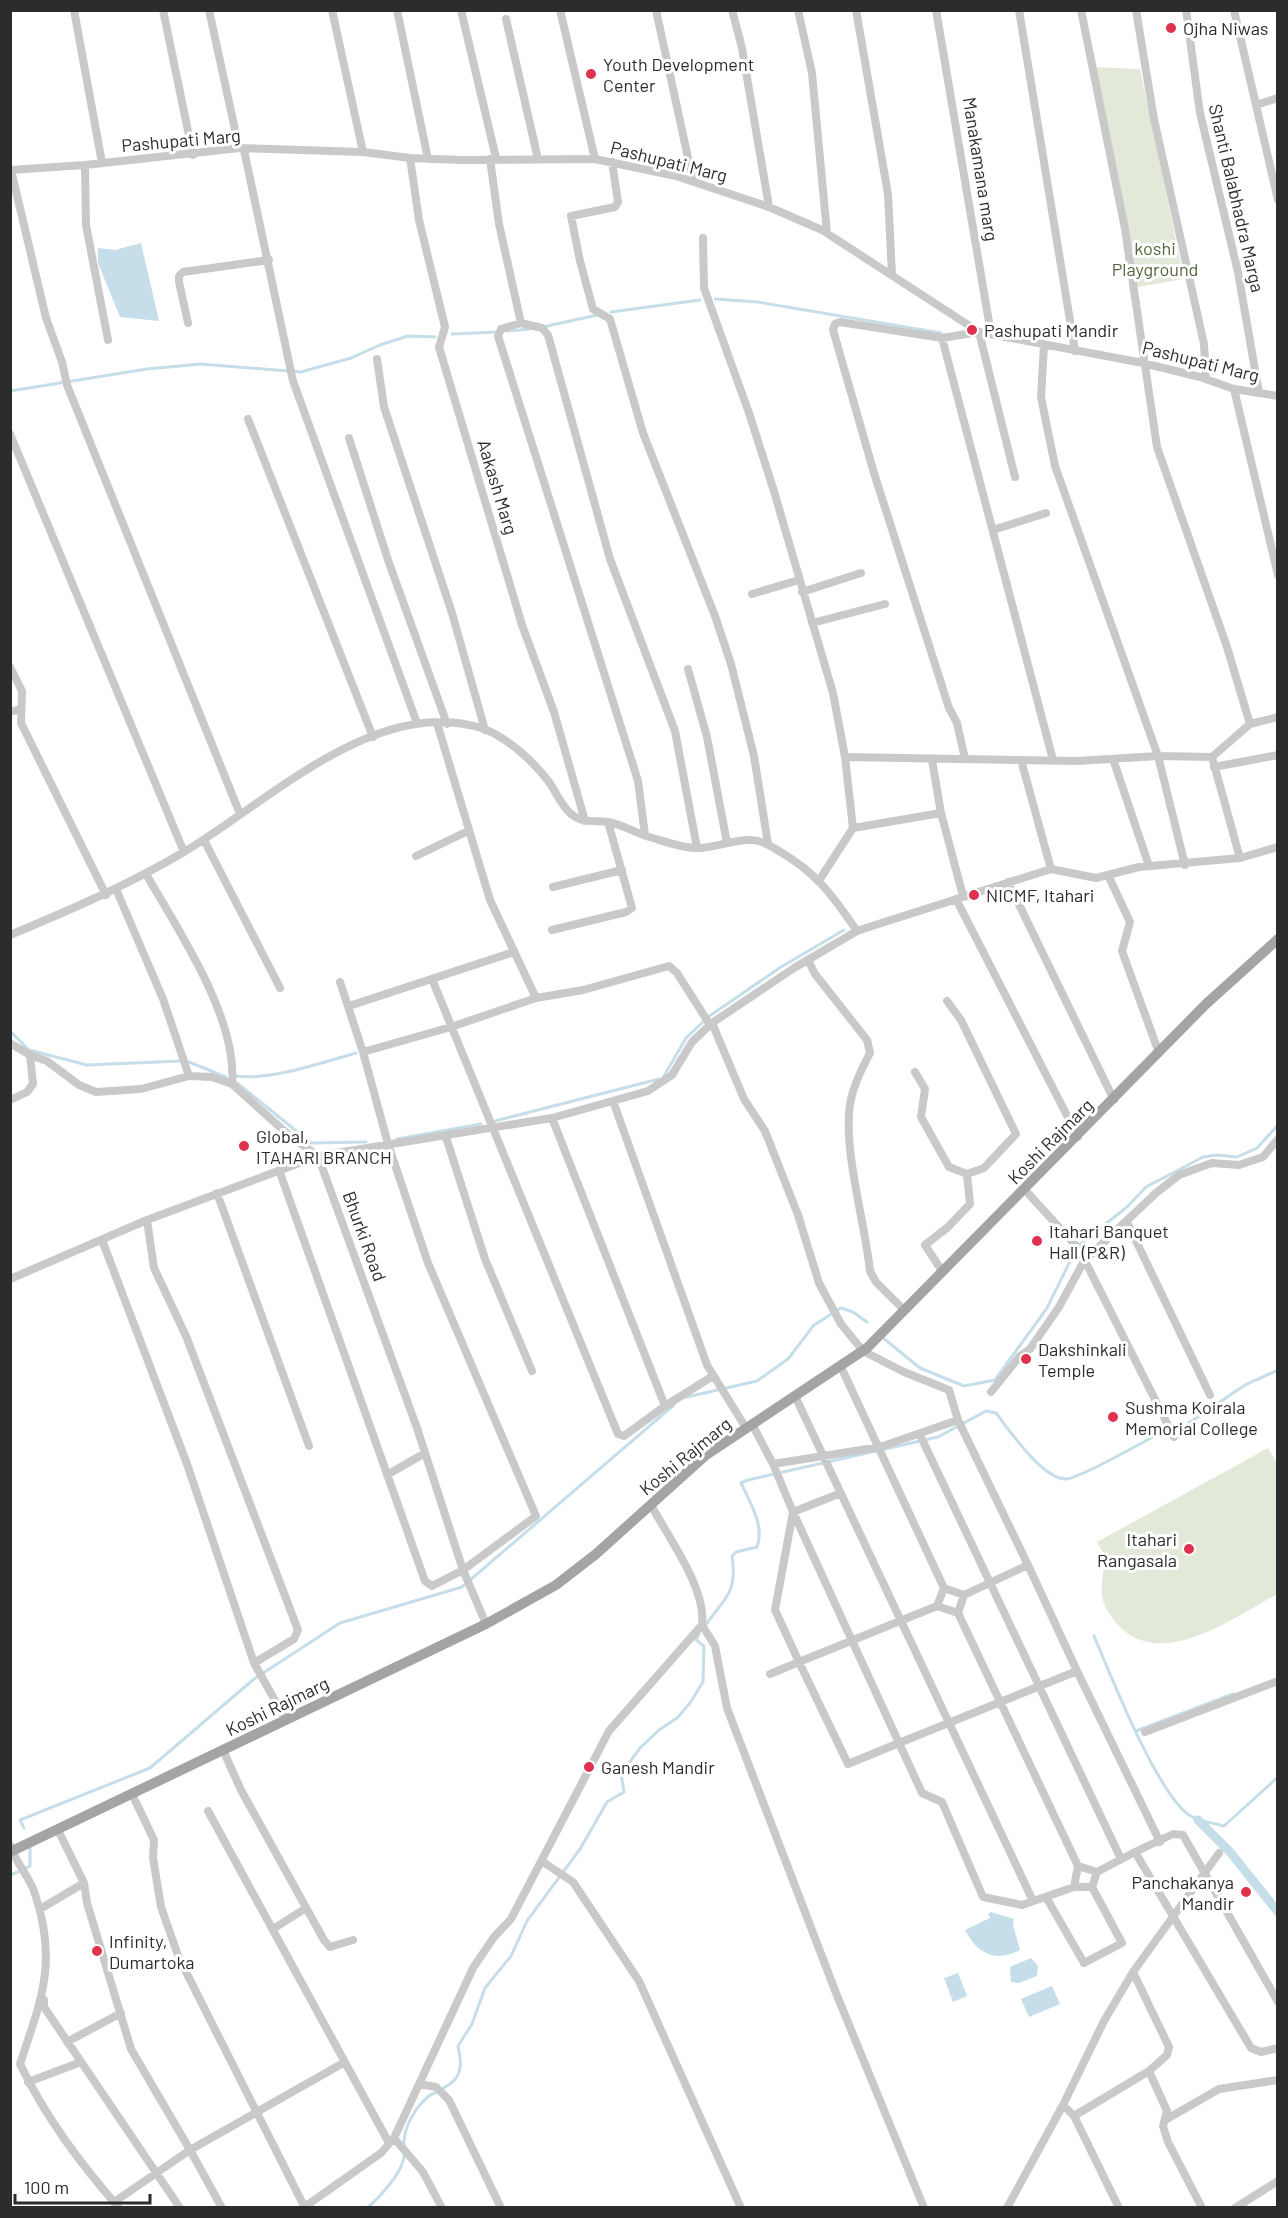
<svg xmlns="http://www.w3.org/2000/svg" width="1288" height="2218" viewBox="0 0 1288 2218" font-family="Barlow,sans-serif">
<rect width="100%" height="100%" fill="#fff"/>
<!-- green -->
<path fill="#e3e9d9" d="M1094,67L1140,69L1184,279L1137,287Z
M1268,1448L1277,1463V1594C1228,1621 1147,1682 1106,1608C1097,1591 1105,1575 1104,1558C1104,1553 1099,1546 1097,1542Z"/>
<!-- water -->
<path fill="#c5dee9" d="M141,243L159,321L120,317L98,263V248L115,250Z
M991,1912L1014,1919L1013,1925L1020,1950C996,1963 977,1954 965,1930L990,1918L988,1914Z
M1031,1958L1038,1966L1037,1976L1019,1983L1011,1982L1010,1967Z
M958,1973L967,1996L953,2002L944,1978Z
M1052,1986L1060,2004L1029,2017L1021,1999Z"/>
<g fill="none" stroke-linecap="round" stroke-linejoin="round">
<!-- stream -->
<path stroke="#c5dee9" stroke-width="3" d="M715,299L758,302L941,333
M611,312L700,300
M543,327L597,315
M507,331L530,329
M452,334L497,332
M10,391L147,369L201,364L301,372L351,358L380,345L408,336L435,337
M708,1017L781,967L844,930
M10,1031L29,1050L87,1065L181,1061
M189,1062L226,1077
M664,1076L686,1038L703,1022
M234,1079L236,1076C269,1081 324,1062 356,1053
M237,1083L311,1143L366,1142
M495,1121L659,1079
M397,1139L481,1124
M882,1337L920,1368L964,1386L995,1380L1047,1308L1077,1247L1127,1207L1146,1187L1203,1157L1217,1155L1237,1157L1257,1148L1278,1125
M687,1397L757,1381L788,1359L814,1325L841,1308L853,1312L867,1322
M1174,1433L1245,1385L1278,1370
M705,1626C724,1598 738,1594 732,1556L736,1552L757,1547C765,1527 750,1502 741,1483L748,1480L938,1437L986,1411L996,1413C1010,1431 1042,1479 1066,1479C1079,1479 1145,1441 1162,1432
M1094,1636C1111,1676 1157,1793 1189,1815C1200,1822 1213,1823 1224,1826L1278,1777
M1136,1731L1233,1694
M24,1828L20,1820L150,1768L254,1679L340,1623L462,1587L674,1405
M26,1868L30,1866V1848
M10,1875L18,1872
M404,2145C403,2128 416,2106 429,2096C437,2091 451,2086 456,2078C463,2068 460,2056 458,2046L472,2024L485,1988L511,1956L527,1921L580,1849L607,1802L624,1792L621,1774L640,1748L659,1730L677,1718L690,1703L703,1682L704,1646L696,1640L699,1634
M367,2208C379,2198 405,2170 404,2154"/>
<!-- canal -->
<path stroke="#c5dee9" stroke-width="9" d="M1198,1820L1230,1852L1278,1912"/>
<!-- minor -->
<path stroke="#c9c9c9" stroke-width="8" d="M74,10L102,163
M163,10L193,155
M209,10L239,148
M332,10L363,152
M397,10L428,159
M461,10L496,158
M560,10L595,159
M656,10L693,181
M732,10L742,48L769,207
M798,10L812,73L827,233
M856,10L888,194L892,275
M936,10L991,334
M1019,10L1075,351
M1081,10L1125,229L1157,447L1227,647L1250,724L1278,717
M1136,10L1154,119L1204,344L1206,379
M1186,10L1200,113L1238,272L1259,393
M1234,10L1278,200
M506,19L538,159
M1256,105L1278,98
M244,150L293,381L417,723
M410,158L419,220L445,327L439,347L522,625L554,712L585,821
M490,159L499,224L521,323L542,328L548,335L610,559L675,731L697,848
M612,162L618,202L615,207L571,216L580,261L593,309L610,319L643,433L715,616L731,664L754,756L768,844
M85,165L86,225L108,340
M10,170L85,165L239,148L363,152L410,158L462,160L595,159L676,176L769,207L822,230L979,332L1143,363L1200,377L1234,389L1278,396
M11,170L46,318L62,362L67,385L240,814
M703,238L704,288L749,413L773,488L833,693L845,757L853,828L820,879
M188,323L179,282V276L183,272L269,260
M521,323L501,329L498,336L638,781L645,835
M942,338L1053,760
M1044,345L1041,397L1055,466L1158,756L1185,865
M377,359L384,407L452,613L485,730
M1234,389L1278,575
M248,419L373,737
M10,434L184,852
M349,438L388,560L447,724
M993,530L1046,513
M802,592L861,573
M752,594L799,580
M812,623L885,604
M10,667L22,691L21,723L106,895
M688,669L707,737L727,843
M10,712L20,709
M437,723L490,900L536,998L583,990L669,966L677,973L710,1025
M845,757L1077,761L1158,756L1212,757
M965,759L957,723L949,708L874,473L833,330L835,324L840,322L942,338L979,332L1015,477
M1113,759L1149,866
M932,760L941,813L963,896
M1021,760L1051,869
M1214,767L1278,755
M853,828L941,813
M204,840L280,988
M416,856L468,831
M1240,858L1212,757L1250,724
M146,874C178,930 238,1018 232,1084
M1108,875L1130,922L1122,951L1159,1053
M1008,882L1114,1100
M553,887L622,870
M116,889L163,999L189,1076
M956,899L1078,1137
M552,930L626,912L632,908L608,822
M10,935C70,910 128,885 184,852C267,803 378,693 484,729C508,738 534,762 549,782C556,792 561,805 571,814C584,824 594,820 608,822C621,824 634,832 646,836C661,840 683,849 698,848C716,848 734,839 752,840C761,840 771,846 779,851C817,873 833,896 857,931
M809,962L815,974L867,1040L870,1053C860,1072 850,1092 849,1114C846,1161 865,1223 870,1271L876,1282L904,1310
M432,979L618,1434L624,1436L665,1406L713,1376
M947,1001L961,1020L1016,1134L984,1168L967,1174
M349,1006L514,952
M712,1023L744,1099L765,1131L798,1215L819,1283L841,1324L863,1351L904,1372L949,1390L958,1420
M10,1043L30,1055L47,1061L79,1085L96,1092L141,1089L189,1076L212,1077L232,1084L291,1137L318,1156L417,1428L463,1570L486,1624
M363,1052L451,1027L536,998
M915,1072L925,1089L921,1117L949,1167L967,1174L970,1204L948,1227L925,1245L942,1271
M10,1100L27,1092L33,1084L30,1055
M613,1101L707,1365L746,1428
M552,1118L665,1406
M446,1137L485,1259L532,1371
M279,1170L425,1581L432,1586L463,1570L536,1516L428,1263L388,1144L363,1052L340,982
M1025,1190L1079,1249L1174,1437
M217,1193L309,1446
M147,1220L154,1268L186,1336L298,1630L294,1639L254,1663
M1127,1222L1210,1395
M102,1240L187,1464L254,1663L286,1720
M10,1279L147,1220L318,1156L552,1118L648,1091L672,1075L692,1042L712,1023L794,968L857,931L869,927L1051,869L1096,878L1139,867L1240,858L1278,847
M841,1367L944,1588
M991,1392L1020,1356L1030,1349L1059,1307L1084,1261L1156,1193L1179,1175L1212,1163L1239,1165L1263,1157L1278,1139
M795,1396L1033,1901
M752,1424L773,1464L793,1512L775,1610L799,1662L937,1606L958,1613L1078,1866L1097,1872
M920,1435L1121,1859
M773,1464L880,1447L958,1420L1028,1565
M387,1475L425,1453
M964,1595L1028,1565L1077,1671
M937,1606L944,1588L964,1595L958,1613
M702,1625L715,1646L727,1708L836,1993L924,2208
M770,1674L799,1662L848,1764L899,1743L793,1512L841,1493
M1145,1732L1278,1681
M223,1750L241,1790L324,1940L330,1947L353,1940
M132,1794L154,1840L153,1858L161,1907L179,1958L304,2206
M208,1811L389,2143
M58,1830L84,1883
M10,1845C15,1862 30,1877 35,1894C58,1963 41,2000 20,2064C46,2118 80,2163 119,2208
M1135,1852L1097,1872L1092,1887H1074L1022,1905L983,1897L942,1802L922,1793L899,1743L1077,1671L1160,1842
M543,1862L573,1882L639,1981L741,2208
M1074,1887L1078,1866
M1046,1897L1084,1963L1122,1943L1092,1887
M40,1909L84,1883L87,1903L131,2049L190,2150L345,2062
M273,1929L306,1908
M1133,1972L1169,2047L1167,2055L1149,2071L1167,2111L1163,2126L1168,2142L1202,2208
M44,2000V2007L180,2208
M1278,2002L1183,1835L1173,1834L1135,1852L1251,2048L1261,2052L1278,2048
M67,2042L121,2013
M28,2082L81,2062
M419,2084L436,2087L449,2100L501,2208
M1063,2105L1074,2116L1119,2208
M1074,2116L1149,2071
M1167,2119L1219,2089L1278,2080
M394,2138L423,2172L442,2208
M114,2202L190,2150L222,2208
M303,2208L381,2153L394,2138L473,1968L494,1937L511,1919L609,1731L702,1625C707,1589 668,1537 651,1505
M1007,2208L1063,2105L1104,2021L1133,1972L1219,1853
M1235,2208L1278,2181"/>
<!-- major -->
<path stroke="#a4a4a4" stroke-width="10" d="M10,1852L486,1624L556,1585L596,1554L706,1455L867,1348L1206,1004L1278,939"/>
</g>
<!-- markers -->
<g fill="#de324e" stroke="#fff" stroke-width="2">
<circle cx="1171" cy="28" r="6"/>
<circle cx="591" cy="74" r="6"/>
<circle cx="972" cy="330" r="6"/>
<circle cx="974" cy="895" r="6"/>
<circle cx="244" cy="1146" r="6"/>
<circle cx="1037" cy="1241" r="6"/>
<circle cx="1026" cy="1359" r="6"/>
<circle cx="1113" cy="1417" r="6"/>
<circle cx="1189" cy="1549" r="6"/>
<circle cx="589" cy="1767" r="6"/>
<circle cx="1246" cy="1892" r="6"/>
<circle cx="97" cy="1951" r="6"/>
</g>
<g text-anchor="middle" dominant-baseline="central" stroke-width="6" stroke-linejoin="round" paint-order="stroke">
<!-- poi labels -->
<g font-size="18" fill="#2c2c2c" stroke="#fff" text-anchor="start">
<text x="1183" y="28">Ojha Niwas</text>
<text x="603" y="64">Youth Development<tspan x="603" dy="21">Center</tspan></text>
<text x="984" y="330">Pashupati Mandir</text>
<text x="986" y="895">NICMF, Itahari</text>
<text x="256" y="1136">Global,<tspan x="256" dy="21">ITAHARI BRANCH</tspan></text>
<text x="1049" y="1231">Itahari Banquet<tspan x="1049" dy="21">Hall (P&amp;R)</tspan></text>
<text x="1038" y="1349">Dakshinkali<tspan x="1038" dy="21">Temple</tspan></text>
<text x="1125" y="1407">Sushma Koirala<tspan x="1125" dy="21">Memorial College</tspan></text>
<text x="1177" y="1539" text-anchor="end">Itahari<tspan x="1177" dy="21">Rangasala</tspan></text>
<text x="601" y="1767">Ganesh Mandir</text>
<text x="1234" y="1882" text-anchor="end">Panchakanya<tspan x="1234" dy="21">Mandir</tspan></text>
<text x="109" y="1941">Infinity,<tspan x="109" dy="21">Dumartoka</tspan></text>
</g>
<!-- street labels -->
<g font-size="18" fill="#2c2c2c" stroke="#fff">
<text transform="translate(181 140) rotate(-5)">Pashupati Marg</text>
<text transform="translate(669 161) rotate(14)">Pashupati Marg</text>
<text transform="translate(981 169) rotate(81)">Manakamana marg</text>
<text transform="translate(1237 198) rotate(77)">Shanti Balabhadra Marga</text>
<text transform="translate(1201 361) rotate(14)">Pashupati Marg</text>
<text transform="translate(498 487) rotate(73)">Aakash Marg</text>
<text transform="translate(1050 1141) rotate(-45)">Koshi Rajmarg</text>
<text transform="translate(365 1236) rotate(70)">Bhurki Road</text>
<text transform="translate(685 1456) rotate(-39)">Koshi Rajmarg</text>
<text transform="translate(277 1706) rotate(-26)">Koshi Rajmarg</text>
</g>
<!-- park labels -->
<g font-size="18" fill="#53653b" stroke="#fff">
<text x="1155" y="248">koshi<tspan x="1155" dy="21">Playground</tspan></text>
</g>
</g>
<!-- border -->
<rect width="1288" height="2218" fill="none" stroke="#2c2c2c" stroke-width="24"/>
<!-- scale -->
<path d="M15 2194v9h135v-9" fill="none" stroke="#2c2c2c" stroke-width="3"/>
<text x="24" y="2194" font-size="18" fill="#2c2c2c" stroke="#ffffff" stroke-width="4.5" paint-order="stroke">100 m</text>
</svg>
